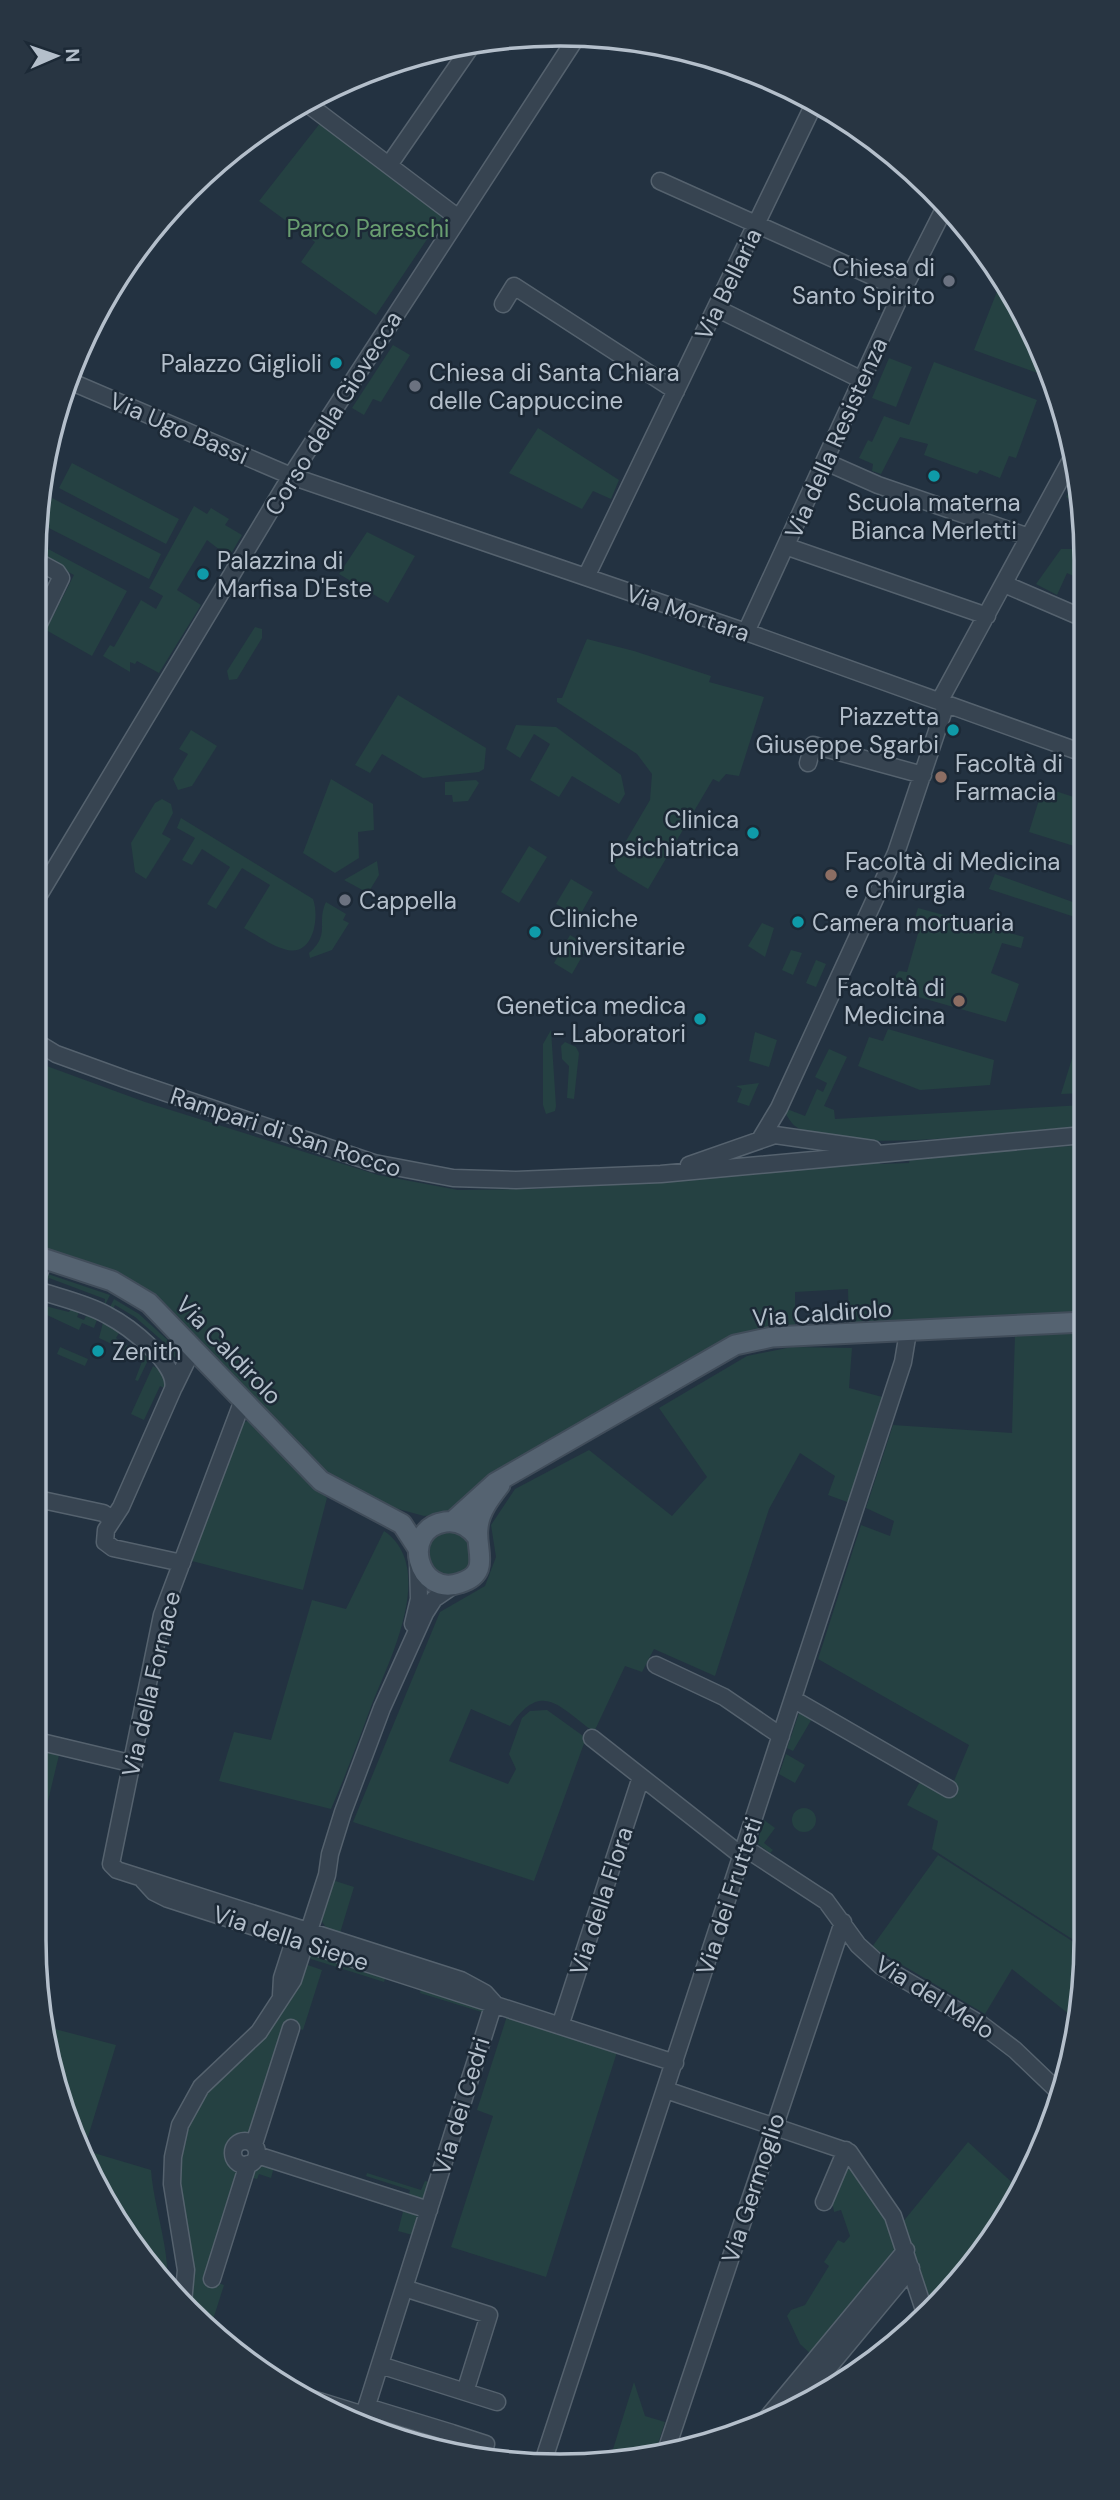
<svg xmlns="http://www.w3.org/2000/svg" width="1120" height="2500" viewBox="0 0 1120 2500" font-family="'DM Sans',sans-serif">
<rect width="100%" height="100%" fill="#233241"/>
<!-- green -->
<path fill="#254142" d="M321,122L442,217L376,315L301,262L315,242L259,201Z
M1000,284L1005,287L1046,358L1049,367L1046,376L974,350Z
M393,345L410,355L381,402L373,399L364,415L352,408Z
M889,358L912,367L896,407L872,398Z
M934,362L1037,400L1016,458L1009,456L1000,478L980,470L977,474L924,455L928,444L900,437L881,474L872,471L873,464L859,458L868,440L872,442L884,416L909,425Z
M538,428L619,480L611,499L593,491L582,509L509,473Z
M72,463L179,519L166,544L59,488Z
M1078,475L1082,506L1066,497Z
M52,498L161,554L149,579L39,523Z
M194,506L207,514L211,508L229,519L225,525L242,535L229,557L207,540L177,590L201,605L159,673L137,661L135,664L130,662V672L103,656L110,645L114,647L141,600L156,609L163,596L149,588Z
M367,532L415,556L388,603L339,574Z
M35,542L127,591L92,656L46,630L74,575L34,554Z
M1061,549H1082V580L1067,573L1057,595L1036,584Z
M255,627L262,629V638L237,679L229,680L227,671Z
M587,639L634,651L711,676L709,682L764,697L739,776L726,774L719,782L713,779L648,889L618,871L613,863L650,800L652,774L637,754L557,702V698H562Z
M398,695L486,748L484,769L479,772L423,778L382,754L370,773L355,765Z
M516,725L556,727L621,775L625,794L619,804L572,776L559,797L530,780L550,744L534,734L520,758L506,749Z
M191,730L217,746L192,786L178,790L173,779L188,754L179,749Z
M331,779L373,804L374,830L358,832L359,858L335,873L303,853Z
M476,780L479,783L468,801L453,802L452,795H445V782Z
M1043,787L1083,800V818L1074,846L1029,832Z
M162,799L171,804L173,813L162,834L171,839L146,879L135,872L131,843L155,803Z
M181,818L313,899C320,918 313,959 284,949C270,945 257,935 244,928L270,885L242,868L216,909L207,904L230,867L202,849L192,865L182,860L195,838L177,828Z
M529,846L547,857L519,903L501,892Z
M377,861L379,875L368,893L344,880Z
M995,874L1081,905L1083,900L1084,920L989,889Z
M571,879L593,892L579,917L556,904Z
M326,902L346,914L343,920L349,923L332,950L310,958L309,953C331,934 316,923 326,902Z
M918,908L1024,937L1021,948L1002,943L991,973L1019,984L1006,1022L887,988L899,971L907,972L921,923L914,921Z
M762,923L774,928L765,957L748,946Z
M570,935L588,946L572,974L554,963Z
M791,950L802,953L793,975L782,970Z
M816,960L826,964L816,987L806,983Z
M1084,1020V1093L1061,1094Z
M888,1029L994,1060L990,1085L920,1090L858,1066L869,1037L883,1041Z
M551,1030L556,1106L555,1111L546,1114L543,1105V1044Z
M755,1032L777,1040L769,1067L749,1061Z
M565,1042L576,1047L579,1053L574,1099L567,1098L569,1066L562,1059L561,1046Z
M829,1049L847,1057L824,1106L834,1110L835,1119L1084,1105V1126C1026,1130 838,1157 795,1126C791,1123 788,1117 785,1113L787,1109L805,1116L817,1089L823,1092L827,1083L815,1077Z
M33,1061L145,1102L378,1175L458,1190L536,1189L879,1160L880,1164L909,1163L910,1158L1084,1145L1085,1315L849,1327L848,1289L795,1292V1330L750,1334L454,1513L424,1516L380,1504L336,1485L168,1312L33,1251Z
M759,1083L749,1106L737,1102L742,1089L736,1086Z
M48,1274L110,1295L104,1307L105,1299L49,1278L46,1286L43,1285Z
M114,1299L139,1314L183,1354L172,1358L162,1349L166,1344L135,1317L115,1305L112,1311L109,1309Z
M37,1304L69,1312L73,1305L81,1308L77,1317L84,1320L88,1312L98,1317L94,1328L82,1323L79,1330L34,1309Z
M104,1319L120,1331L116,1338L143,1356L148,1350L150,1356L138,1381L135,1380L143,1359L99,1338Z
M1085,1330L1087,1940L1086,1948L932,1849L938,1821L907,1805L922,1778L949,1793L969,1745L818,1659L861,1525L890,1536L894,1521L866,1508L893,1425L1012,1433L1015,1334Z
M60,1347L88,1359L85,1366L57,1354Z
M792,1347L852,1348L849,1388L886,1398L850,1503L828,1495L835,1476L800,1453L769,1509L715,1676L654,1649L642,1672L625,1666L594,1732C558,1706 542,1680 510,1726L471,1709L449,1761L508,1784L516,1769L509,1754L522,1718L530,1711L547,1710L586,1738L534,1881L353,1822L440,1612L485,1586L496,1557L491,1525L515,1489L589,1450L672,1516L707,1477L659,1408L747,1356Z
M153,1366L169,1375L168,1390L160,1386L144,1420L131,1414Z
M251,1420L327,1498L303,1590L192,1561L241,1423Z
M442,1528L467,1533L476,1557L461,1578L435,1576L424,1545Z
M384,1531C437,1567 390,1659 372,1704C359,1739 346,1775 331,1809L219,1781L234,1732L271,1740L312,1600L346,1609Z
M800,1710L813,1717L793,1751L787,1748Z
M33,1749L59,1755L40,1834L33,1833Z
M786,1754L805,1765L795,1783L779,1774Z
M792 1820a12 12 0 1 1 24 0a12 12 0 1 1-24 0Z
M764,1820L775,1828L764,1843L773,1850L770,1853L757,1843Z
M938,1855L1086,1950L1079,2022L1012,1969L985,2014L872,1947Z
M329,1879L354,1887L340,1933L327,1929L319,1917Z
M312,1952L382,1976L388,1971L384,1982L308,1958Z
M302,1963L322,1970L303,2030L289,2025L253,2134C234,2136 228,2145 231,2164L242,2173L209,2280L224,2285L211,2326L190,2308C197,2258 180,2220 179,2171C178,2106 263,2015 302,1963Z
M423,1982L425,1991L482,2008L485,2013L420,1993Z
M507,2016L617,2052L546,2277L451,2247L493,2116L477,2110Z
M51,2028L116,2045L84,2150L151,2170C154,2209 171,2252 167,2289L104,2203L61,2110L49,2033Z
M968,2142L1018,2188L956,2288L931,2308L902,2223Z
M849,2162L885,2219L897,2254L813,2356L800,2344L787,2316L791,2310L805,2305L829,2266L824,2262L838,2240L844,2243L850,2236L841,2210L834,2212L832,2200Z
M257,2164L274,2167L271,2178L259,2174L257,2179L250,2177Z
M367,2173L421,2190L425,2181L432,2183L427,2199L423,2201L408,2198L410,2190L366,2176Z
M404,2208L420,2218L416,2236L398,2231Z
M634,2382L645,2416L665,2422L654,2456L629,2462H609Z"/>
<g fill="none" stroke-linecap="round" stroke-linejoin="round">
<defs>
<path id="minor" d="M305,102L457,217
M389,165L474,42
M660,181L903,290
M503,304L514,286L676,391
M716,308L862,380
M67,380L291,476L746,632L1083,753
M826,462L878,485L1029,537
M788,547L987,616
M586,577L814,104
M1004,584L1083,618
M746,632L903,290L945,207
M33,636L61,578L57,572L33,559
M939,702L1073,456
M808,763L813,745L923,775
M33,905L291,476L578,35
M33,1040L56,1054L125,1079L374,1163L453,1178L516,1180L661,1174L1084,1135
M761,1138L779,1108L896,853L946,704
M689,1165L775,1135L873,1149
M34,1289C57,1297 86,1303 107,1315C128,1326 179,1364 173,1389L121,1507L106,1530L105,1542L113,1548L182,1563
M33,1291L44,1259
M174,1387L193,1348
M243,1400L162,1615L111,1864L117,1870L461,1980L485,1993L494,2003
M33,1498L103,1513L112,1519
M413,1624L419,1599L418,1562
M656,1665L724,1697L781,1736
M793,1699L949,1789
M592,1738L742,1856
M33,1740L134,1764
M745,1848L826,1901L858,1945L881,1966L982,2025L1015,2050L1061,2094
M143,1880L154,1892L168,1899L675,2063
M281,1995L282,1978L292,1947
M560,2026L641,1777
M666,2090L849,2152L893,2216L925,2313
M233 2153a12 12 0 1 1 24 0a12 12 0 1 1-24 0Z
M254,2144L291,2028
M257,2155L429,2210
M824,2202L846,2150
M212,2279L248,2164
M404,2288L489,2315L465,2392
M183,2303L186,2270L172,2184L173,2157L180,2125L201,2087L259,2032L293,1980L327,1875L330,1854L343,1812L382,1708L425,1613L434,1599L453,1586
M380,2365L497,2402
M293,2393L364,2415
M367,2407L452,2433L446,2452
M794,2409L911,2268
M362,2421L494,2003
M762,2424L906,2250
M452,2433L486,2444L482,2457
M665,2454L843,1922
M544,2459L903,1362L908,1332"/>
<path id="major" d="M33,1255L112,1281L149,1303L321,1481L402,1524L417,1547
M453,1521L495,1483L735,1345L772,1337L1085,1322
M477,1537C469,1526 459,1520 445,1522C400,1529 417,1598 460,1583C492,1573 475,1550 478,1528C479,1512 490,1498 500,1485"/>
</defs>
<!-- minor casing -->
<use href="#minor" stroke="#55626e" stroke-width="19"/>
<!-- major casing -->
<use href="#major" stroke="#414d5a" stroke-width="23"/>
<!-- minor -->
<use href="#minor" stroke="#374451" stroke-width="16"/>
<!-- major -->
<use href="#major" stroke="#556371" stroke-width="19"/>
</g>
<!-- markers -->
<g fill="#6b7280" stroke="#1c2936" stroke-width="2.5">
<circle cx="949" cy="281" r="7"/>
<circle cx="415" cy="386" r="7"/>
<circle cx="345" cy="900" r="7"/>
</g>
<g fill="#0f9aa8" stroke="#1c2936" stroke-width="2.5">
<circle cx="336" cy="363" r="7"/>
<circle cx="934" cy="476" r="7"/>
<circle cx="203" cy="574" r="7"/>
<circle cx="953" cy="730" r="7"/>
<circle cx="753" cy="833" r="7"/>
<circle cx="798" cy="922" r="7"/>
<circle cx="535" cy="932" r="7"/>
<circle cx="700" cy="1019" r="7"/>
<circle cx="98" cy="1351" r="7"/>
</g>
<g fill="#8d6e63" stroke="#1c2936" stroke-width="2.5">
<circle cx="941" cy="777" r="7"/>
<circle cx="831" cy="875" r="7"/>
<circle cx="959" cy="1001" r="7"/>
</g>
<g text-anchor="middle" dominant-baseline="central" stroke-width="5" stroke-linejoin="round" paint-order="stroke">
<!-- park labels -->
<g font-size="24" fill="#699e70" stroke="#1c2936">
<text x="368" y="228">Parco Pareschi</text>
</g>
<!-- poi labels -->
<g font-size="24" fill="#b4bfcb" stroke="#1c2936" text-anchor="start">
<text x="935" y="267" text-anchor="end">Chiesa di<tspan x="935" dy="28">Santo Spirito</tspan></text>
<text x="322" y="363" text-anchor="end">Palazzo Giglioli</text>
<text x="429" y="372">Chiesa di Santa Chiara<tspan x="429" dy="28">delle Cappuccine</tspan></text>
<text x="934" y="502" text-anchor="middle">Scuola materna<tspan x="934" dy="28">Bianca Merletti</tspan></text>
<text x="217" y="560">Palazzina di<tspan x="217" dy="28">Marfisa D'Este</tspan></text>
<text x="939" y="716" text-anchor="end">Piazzetta<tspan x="939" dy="28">Giuseppe Sgarbi</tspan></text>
<text x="955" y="763">Facoltà di<tspan x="955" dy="28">Farmacia</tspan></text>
<text x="739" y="819" text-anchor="end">Clinica<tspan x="739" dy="28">psichiatrica</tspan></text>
<text x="845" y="861">Facoltà di Medicina<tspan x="845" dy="28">e Chirurgia</tspan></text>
<text x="359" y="900">Cappella</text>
<text x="549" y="918">Cliniche<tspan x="549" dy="28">universitarie</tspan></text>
<text x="812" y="922">Camera mortuaria</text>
<text x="945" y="987" text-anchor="end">Facoltà di<tspan x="945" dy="28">Medicina</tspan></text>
<text x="686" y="1005" text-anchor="end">Genetica medica<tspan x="686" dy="28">- Laboratori</tspan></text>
<text x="112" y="1351">Zenith</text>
</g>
<!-- street labels -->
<g font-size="24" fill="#b4bfcb" stroke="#1c2936">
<text transform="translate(728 284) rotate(-64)">Via Bellaria</text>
<text transform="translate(333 413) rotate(-58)">Corso della Giovecca</text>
<text transform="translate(179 428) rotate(23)">Via Ugo Bassi</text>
<text transform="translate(836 438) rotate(-66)">Via della Resistenza</text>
<text transform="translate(688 613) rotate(19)">Via Mortara</text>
<text transform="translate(286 1132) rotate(18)">Rampari di San Rocco</text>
<text transform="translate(822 1313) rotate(-4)">Via Caldirolo</text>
<text transform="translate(229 1350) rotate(46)">Via Caldirolo</text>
<text transform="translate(151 1684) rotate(-77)">Via della Fornace</text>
<text transform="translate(729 1896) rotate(-72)">Via dei Frutteti</text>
<text transform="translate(601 1901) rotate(-72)">Via della Flora</text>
<text transform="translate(291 1938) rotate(18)">Via della Siepe</text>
<text transform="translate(935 1997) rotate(32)">Via del Melo</text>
<text transform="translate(461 2106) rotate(-73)">Via dei Cedri</text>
<text transform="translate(753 2188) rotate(-72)">Via Germoglio</text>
</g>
</g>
<!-- crop -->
<path d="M0 0H1120V2500H0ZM560 46H560A514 514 0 0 1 1074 560V1940A514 514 0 0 1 560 2454H560A514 514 0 0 1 46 1940V560A514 514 0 0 1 560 46Z" fill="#283542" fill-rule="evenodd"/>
<path fill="none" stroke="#b4bfcb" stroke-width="3.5" d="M560 46H560A514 514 0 0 1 1074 560V1940A514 514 0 0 1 560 2454H560A514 514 0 0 1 46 1940V560A514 514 0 0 1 560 46Z"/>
<!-- north arrow -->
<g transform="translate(56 56) rotate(88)" stroke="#1c2936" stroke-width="5" paint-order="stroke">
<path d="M0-5L12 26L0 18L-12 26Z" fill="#b4bfcb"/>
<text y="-10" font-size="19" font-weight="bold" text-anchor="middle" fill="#b4bfcb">N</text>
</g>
</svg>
